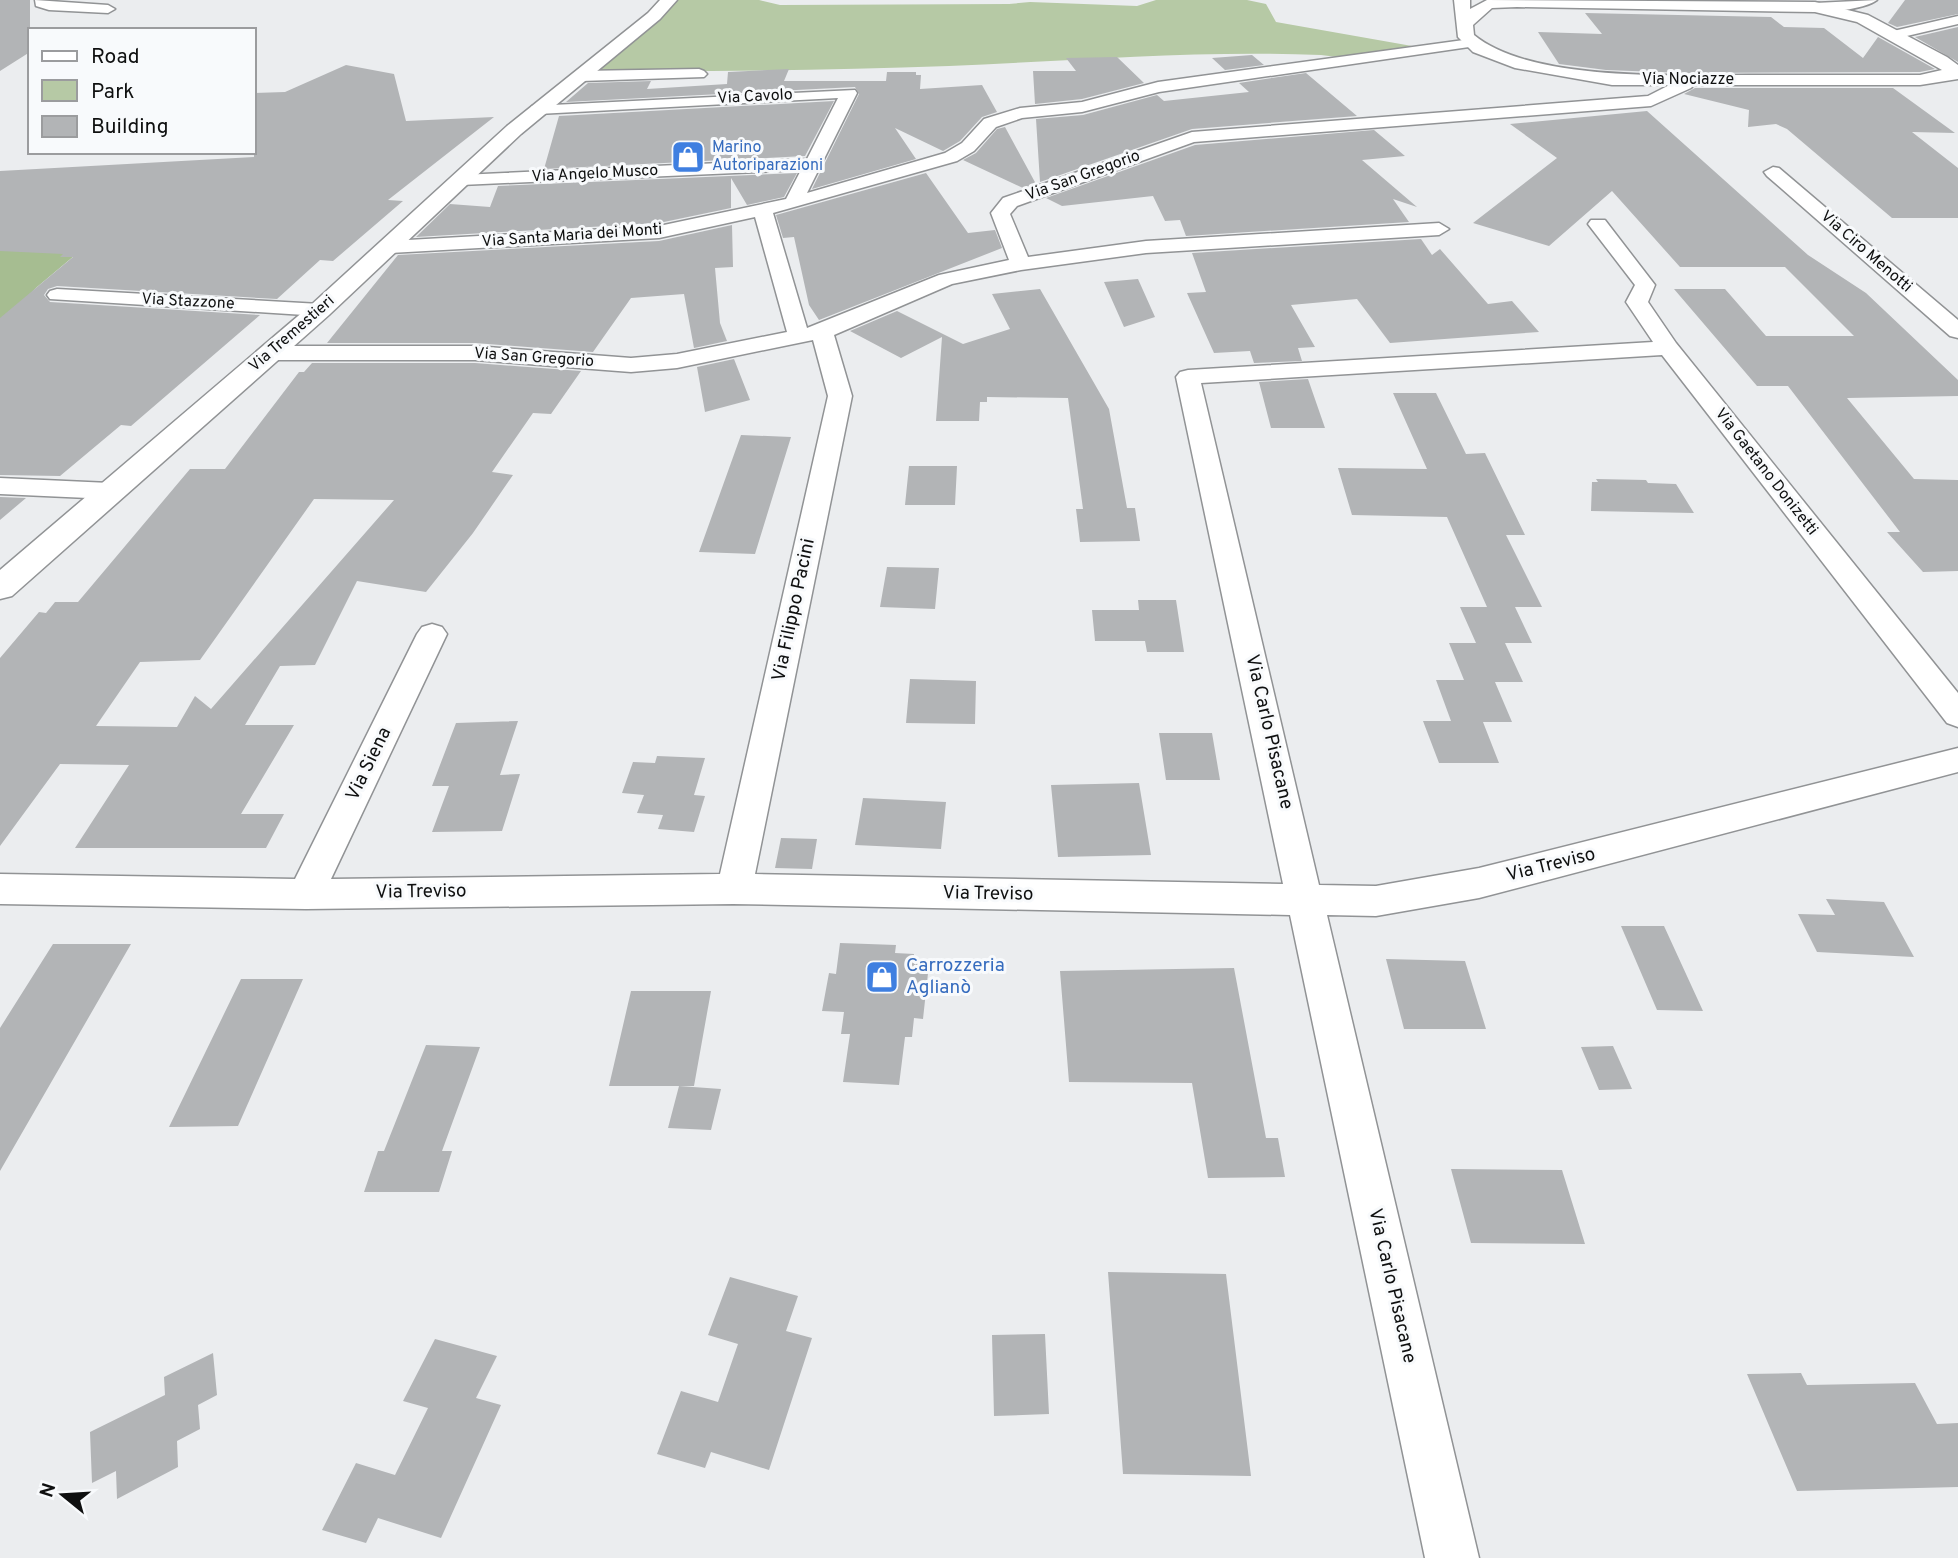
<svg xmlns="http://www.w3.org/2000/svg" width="1958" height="1558" viewBox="0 0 1958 1558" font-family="Overpass,sans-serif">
<rect width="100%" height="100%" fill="#ebedef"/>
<!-- green -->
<path fill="#b6c9a5" d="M677,0H759L780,5L1009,4L1030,2L1137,6L1156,0H1247L1266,4L1276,22L1412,46L1337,57L1321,55C1196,50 1073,61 949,66C832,70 715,72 598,71L651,27Z"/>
<!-- forest -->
<path fill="#a6bd91" d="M0,207L93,240L37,287L0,323Z"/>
<!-- building -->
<path fill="#b2b4b6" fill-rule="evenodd" d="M0,0H30V52L0,71Z
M1905,0H1958V14L1897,27L1888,23Z
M1585,13L1771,17L1784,27L1824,28L1863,58L1878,37L1935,69L1920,72L1684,73L1606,70L1559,64L1538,32L1602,34Z
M1958,27V62L1915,37Z
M1252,55L1264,65L1225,70L1212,58Z
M1117,57L1144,83L1082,99L1035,104L1033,71H1076L1066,58Z
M346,65L394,74L406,121L494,117L388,200L403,201L333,261L320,260L277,299L57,286L48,289L44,295L50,302L260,315L131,426L121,425L60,476L0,475V318L73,257H60L63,254L0,251V171L254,157V93L285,92Z
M789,69L784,81H886L887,72H916V75H921L920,89L982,85L997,112L982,117L960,141L943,151L895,128L916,159L812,189L859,94L855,87L566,102L588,83L651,81L647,89L727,84L728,72Z
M1306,73L1357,116L1192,129L1040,182L1036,119L1083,115L1157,95L1164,101L1249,92L1239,83Z
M1695,88H1893L1955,133L1912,132L1958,168V218H1892L1787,129L1776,124L1748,127L1749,110L1684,94Z
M834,101L805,156L544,169L559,116Z
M1647,111L1808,255L1866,293L1958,380V396L1847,398L1914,479L1958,480V571L1923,572L1887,532H1900L1788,386H1757L1674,289H1725L1766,336H1854L1785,267H1680L1612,191L1549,246L1473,223L1557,158L1510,124Z
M1005,127L1036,184L1023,188L963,160L976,153L997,129Z
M1374,130L1405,156L1362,160L1417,207L1393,199L1409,222L1186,236L1180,220L1165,221L1153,196L1062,206L1046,198L1195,145Z
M797,173L784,197L747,205L731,178V208L659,223L416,237L450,204L490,207L498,186Z
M926,173L968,233L995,230L1002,248L819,320L809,305L794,237L783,238L776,215Z
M732,225L733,267L715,268L720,323L727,341L694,348L684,294L631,298L593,352L475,343H327L398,255L659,241Z
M1421,239L1432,255L1440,249L1488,304L1512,301L1539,332L1390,343L1357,299L1291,305L1315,347L1298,348L1302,361L1254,363L1250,351L1214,353L1187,293L1206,292L1192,253Z
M1138,279L1155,317L1124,327L1104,282Z
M1040,289L1109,409L1127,508H1135L1140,541L1080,542L1076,509H1083L1068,398L987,397V402H980L979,421H936L942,337L901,358L850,331L897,311L963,344L1010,329L992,294Z
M734,359L750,400L705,412L697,367Z
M312,363H475L581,371L551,414L533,413L492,472L513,475L473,533L426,592L357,581L315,665L280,666L245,725H294L241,814H284L266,848H75L129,765L60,764L0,846V658L39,612L46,613L55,602H78L190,469H225L299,372H304ZM314,499L394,500L211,709L195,696L177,727L96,726L140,662L200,660Z
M1308,379L1325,428H1271L1259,382Z
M1393,393H1436L1466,454L1485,453L1525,535H1506L1542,607H1487L1447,517L1352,515L1338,468L1427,469Z
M741,435L791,437L755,554L699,552Z
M909,466H957L955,505H905Z
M1596,479L1646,480L1648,483L1676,484L1694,513L1591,511L1592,482H1598Z
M0,497L26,498L0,520Z
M887,567L939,568L935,609L880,607Z
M1138,600H1176L1184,652H1147L1145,641H1095L1092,610H1139Z
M1460,607H1515L1532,643H1476Z
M1449,643H1505L1523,682H1495L1512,722H1483L1499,763H1439L1423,721H1451L1436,680H1464Z
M910,679L976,681L975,724L906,723Z
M518,721L500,775L520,774L502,831L432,832L449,786H432L456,723Z
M1159,733H1212L1220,780H1166Z
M657,756L705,758L694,795L705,796L694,832L658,829L663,815L637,813L644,795L622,793L633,762L655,763Z
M1139,783L1151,855L1058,857L1051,785Z
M863,798L946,802L941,849L855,845Z
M781,838L817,839L812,869L775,868Z
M1826,899L1884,902L1914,957L1817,952L1798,914L1835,915Z
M1621,926H1664L1703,1011L1657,1010Z
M840,943L896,945L895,953L914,954L913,963L929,964L923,1019L914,1018L912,1037H905L899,1085L843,1082L850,1034H841L844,1012L822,1011L829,973L836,974Z
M53,944H131L0,1171V1028Z
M1386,959L1465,961L1486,1029H1404Z
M1234,968L1266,1138H1278L1285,1177L1208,1178L1192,1083L1069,1082L1060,971Z
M241,979H303L238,1126L169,1127Z
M631,991H711L694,1086H609Z
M426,1045L480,1047L442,1151H452L439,1192H364L378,1151H384Z
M1613,1046L1632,1089L1599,1090L1581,1047Z
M679,1086L721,1089L711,1130L668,1128Z
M1451,1169L1562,1170L1585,1244L1471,1243Z
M1108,1272L1226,1274L1251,1476L1123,1474Z
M730,1277L798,1296L786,1331L812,1338L769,1470L711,1452L705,1468L657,1454L681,1391L718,1402L738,1344L708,1335Z
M1045,1334L1049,1414L994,1416L992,1335Z
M435,1339L497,1356L476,1398L501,1405L441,1538L378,1518L366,1543L322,1530L356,1463L395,1475L428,1408L403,1401Z
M213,1353L217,1395L198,1405L200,1429L177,1441L178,1467L117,1499L116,1471L92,1483L90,1432L165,1395L164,1377Z
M1801,1373L1807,1385L1915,1383L1937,1424L1958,1423V1487L1797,1491L1747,1374Z"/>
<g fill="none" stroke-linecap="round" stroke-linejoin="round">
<defs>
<path id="minor" d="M35,0L108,5L115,9L108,13L49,10L36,6Z
M1877,0C1865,9 1820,16 1808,7L1815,3Z
M1958,16V24L1894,39L1887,35L1889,32Z
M1471,39L1476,40L1478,43L1476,46L1159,92L1082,112L1022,118L996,127L974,151L957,161L773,213L807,328L939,275L1009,260L991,213L1003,198L1192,132L1648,96L1685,77H1695L1698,80L1691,88L1651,106L1194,142L1017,206L1010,214L1028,257L1146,241L1439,223L1449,229L1439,235L1146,253L1021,270L952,284L834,335L852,396L755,874L1283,884L1176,377L1180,372L1188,370L1653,342L1626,302L1635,285L1588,224L1591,220H1605L1655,285L1648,302L1676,343L1958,693V727L1947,723L1662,355L1201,383L1319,885L1376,886L1479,868L1958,748V772L1479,898L1376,916L1327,915L1479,1558H1425L1290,915L733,904L306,909L0,904V874L295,879L417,634L422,627L432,624L442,627L447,634L331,879L720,874L828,396L813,340L677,368L631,372L475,360H270L262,358L259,353L262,348L270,346H475L631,358L677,354L787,332L755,217L659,238L390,253L383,251L380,247L383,243L390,241L659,226L786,199L801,170L461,185L452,180L461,175L807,159L838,98L538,114L532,112L530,109L532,106L855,90L857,93L807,193L945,153L962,143L984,119L1020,108L1082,102L1158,82Z
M699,69L704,71L707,74L704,77L581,81L573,76L581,71Z
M1773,167L1779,168L1958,320V338L1950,336L1767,176L1764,172Z
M57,289L320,304L328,305L331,310L328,315L320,316L50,299L47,295L50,291Z
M0,478L110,483L119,486L123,491L119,496L110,499L0,494Z"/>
<path id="tertiary" d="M1454,0H1470V9L1487,0L1815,2L1868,15L1947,57L1958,65V79L1920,85H1612L1515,68L1473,52L1458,37ZM1517,7L1815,12L1857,22L1942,70L1920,75C1863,75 1806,75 1749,75C1677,75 1531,82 1474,35L1473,25L1492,8Z"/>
<path id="secondary" d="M660,0H677L660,19L521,134L329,315L12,596L0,599V570L311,305L507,126L648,13Z"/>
</defs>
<!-- minor casing -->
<use href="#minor" stroke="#919395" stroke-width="3"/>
<!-- tertiary casing -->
<use href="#tertiary" stroke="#919395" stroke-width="3"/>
<!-- secondary casing -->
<use href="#secondary" stroke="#919395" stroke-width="3"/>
<!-- minor -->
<use href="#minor" fill="#fff" fill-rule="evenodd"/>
<!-- tertiary -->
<use href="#tertiary" fill="#fff" fill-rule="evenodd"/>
<!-- secondary -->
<use href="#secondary" fill="#fff" fill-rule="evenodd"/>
</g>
<!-- icons -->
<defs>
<symbol id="shop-square" viewBox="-11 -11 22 22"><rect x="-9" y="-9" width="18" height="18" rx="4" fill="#3f7fe0" stroke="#f8fafc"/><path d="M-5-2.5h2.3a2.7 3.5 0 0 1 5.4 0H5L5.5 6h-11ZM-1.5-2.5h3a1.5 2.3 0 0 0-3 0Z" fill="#fff"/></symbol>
</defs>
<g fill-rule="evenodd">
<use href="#shop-square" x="669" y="138" width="38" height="38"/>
<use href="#shop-square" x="863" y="958" width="38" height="38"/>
</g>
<g text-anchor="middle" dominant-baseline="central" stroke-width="6" stroke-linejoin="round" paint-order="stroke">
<!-- far-street labels -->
<g font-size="16" fill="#0f1010" stroke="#f8fafc">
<text x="1688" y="80">Via Nociazze</text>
<text transform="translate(755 97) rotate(-3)">Via Cavolo</text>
<text transform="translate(595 174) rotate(-3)">Via Angelo Musco</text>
<text transform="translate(1083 176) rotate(-20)">Via San Gregorio</text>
<text transform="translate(572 236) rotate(-4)">Via Santa Maria dei Monti</text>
<text transform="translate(1866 252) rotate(41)">Via Ciro Menotti</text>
<text transform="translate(188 302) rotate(3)">Via Stazzone</text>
<text transform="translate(292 334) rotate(-41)">Via Tremestieri</text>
<text transform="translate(534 358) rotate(4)">Via San Gregorio</text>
<text transform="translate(1766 472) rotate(52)">Via Gaetano Donizetti</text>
</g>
<!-- far-shop labels -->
<g font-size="16" fill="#366cbe" stroke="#f8fafc" text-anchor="start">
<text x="712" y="148">Marino<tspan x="712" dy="18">Autoriparazioni</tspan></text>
</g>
<!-- street labels -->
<g font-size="19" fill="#0f1010" stroke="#f8fafc">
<text transform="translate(794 610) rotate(-78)">Via Filippo Pacini</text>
<text transform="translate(1269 732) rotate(77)">Via Carlo Pisacane</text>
<text transform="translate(369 764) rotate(-64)">Via Siena</text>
<text transform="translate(1551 865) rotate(-14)">Via Treviso</text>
<text transform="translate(421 892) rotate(-1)">Via Treviso</text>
<text transform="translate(988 894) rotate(1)">Via Treviso</text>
<text transform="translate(1392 1286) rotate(77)">Via Carlo Pisacane</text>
</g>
<!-- shop labels -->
<g font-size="19" fill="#366cbe" stroke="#f8fafc" text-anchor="start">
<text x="906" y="966">Carrozzeria<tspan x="906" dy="22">Aglianò</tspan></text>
</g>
</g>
<!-- legend -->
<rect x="28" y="28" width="228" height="126" fill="#f8fafc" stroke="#9b9c9e" stroke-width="2"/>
<rect x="42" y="51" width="35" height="10" fill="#ffffff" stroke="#9b9c9e" stroke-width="2"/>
<text x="91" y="63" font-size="21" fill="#0f1010">Road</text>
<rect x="42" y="80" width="35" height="21" fill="#b6c9a5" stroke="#9b9c9e" stroke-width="2"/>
<text x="91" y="98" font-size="21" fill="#0f1010">Park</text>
<rect x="42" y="116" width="35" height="21" fill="#b2b4b6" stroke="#9b9c9e" stroke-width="2"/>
<text x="91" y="133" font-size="21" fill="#0f1010">Building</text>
<!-- north arrow -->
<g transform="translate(63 1495) rotate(288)" stroke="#f8fafc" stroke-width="5" paint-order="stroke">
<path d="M0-5L12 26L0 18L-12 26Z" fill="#0f1010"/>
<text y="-10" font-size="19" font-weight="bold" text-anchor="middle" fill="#0f1010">N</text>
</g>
</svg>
